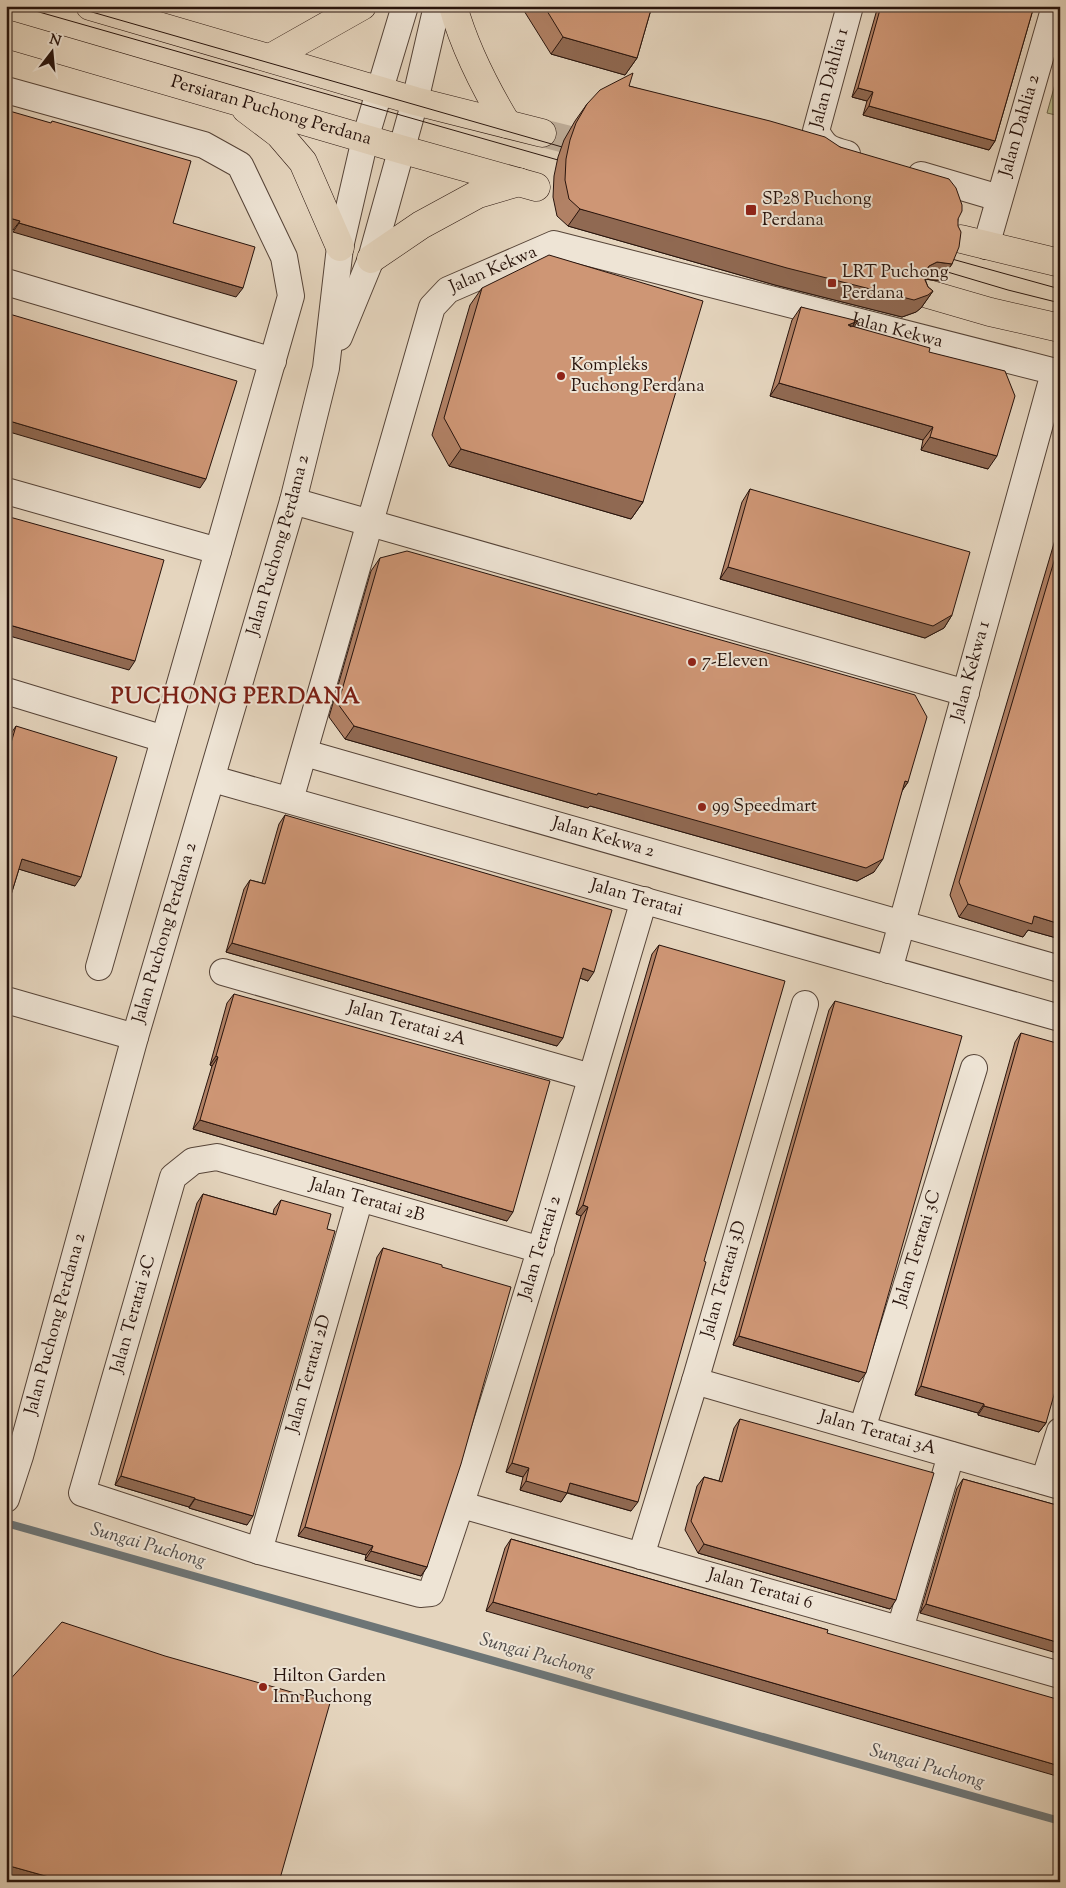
<svg xmlns="http://www.w3.org/2000/svg" width="1066" height="1888" viewBox="0 0 1066 1888" font-family="'Sorts Mill Goudy',serif">
<rect width="100%" height="100%" fill="#e5d5be"/>
<filter id="stains"><feTurbulence type="fractalNoise" baseFrequency=".004" numOctaves="4"/><feColorMatrix values="0 0 0 0 .2 0 0 0 0 .09 0 0 0 0 .02 0 0 0 .5 -.17"/></filter>
<radialGradient id="worn" r=".72"><stop offset=".6" stop-color="#630" stop-opacity="0"/><stop offset="1" stop-color="#630" stop-opacity=".3"/></radialGradient>
<!-- green -->
<path fill="#babc8e" stroke="#70684d" d="M1060,66V116L1047,113Z"/>
<g fill="none" stroke-linecap="round" stroke-linejoin="round">
<!-- stream -->
<path stroke="#6d7576" stroke-width="8" d="M6,1523L1060,1821"/>
<!-- major-tunnel -->
<path stroke="#bfae9a" stroke-width="28" stroke-dasharray="28 14" stroke-linecap="butt" d="M542,133L601,148"/>
<defs>
<g id="minor">
<path d="M6,90L204,145L240,165L284,257L291,296L99,967"/>
<path id="s1" d="M847,154C829,149 825,148 816,131L850,6"/>
<path d="M921,175L999,198"/>
<path id="s2" d="M986,246L1055,6"/>
<path d="M6,282L273,361"/>
<path d="M339,337L371,259L415,101L437,6"/>
<path d="M6,491L218,551"/>
<path d="M293,501L966,693"/>
<path d="M6,691L164,739"/>
<path id="s3" d="M305,753L1060,969"/>
<path id="s4" d="M213,779L1060,1018"/>
<path id="s5" d="M290,800L432,307L448,290L554,244L1060,373"/>
<path id="s6" d="M889,970L1054,373"/>
<path id="s7" d="M223,972L591,1077"/>
<path d="M6,1000L135,1037"/>
<path id="s8" d="M541,1250L217,1157L193,1161L173,1177L82,1493L259,1551L420,1594L431,1593C509,1364 575,1132 644,900"/>
<path id="s9" d="M695,1381L1060,1486"/>
<path id="s10" d="M862,1429L974,1068"/>
<path d="M1044,1481L1060,1431"/>
<path id="s11" d="M6,1499L20,1456L135,1037L293,501L326,368L340,247L365,139L405,6"/>
<path id="s12" d="M462,1505L1060,1675"/>
<path id="s13" d="M259,1551L360,1198"/>
<path id="s14" d="M641,1556L695,1381L805,1004"/>
<path d="M900,1629L951,1455"/>
</g>
<g id="major">
<path d="M90,6L415,101L542,133"/>
<path d="M453,6C465,49 484,86 507,124"/>
<path id="s15" d="M6,34L400,149L536,187"/>
<path d="M270,58L362,6"/>
<path d="M246,109L279,134L303,162L340,247"/>
<path d="M961,239L1060,263"/>
<path d="M371,259L421,225L478,194L519,182"/>
<path d="M928,294L990,312L1060,328"/>
</g>
</defs>
<!-- minor casing -->
<use href="#minor" stroke="#564438" stroke-width="28"/>
<!-- major casing -->
<use href="#major" stroke="#27130c" stroke-width="29"/>
<!-- minor -->
<use href="#minor" stroke="#eee4d5" stroke-width="26"/>
<!-- major -->
<use href="#major" stroke="#e5d5be" stroke-width="28"/>
<!-- tram -->
<path stroke="#27130c" stroke-width="1" d="M18,6L572,164
M71,6L576,151
M941,256L1060,289
M934,268L1008,290L1060,303"/>
</g>
<!-- wall -->
<path fill="#b18165" stroke="#27130c" d="M521,6H652L637,58L625,75L551,54Z
M878,6H1034L995,141L989,150L863,115L867,101L852,97Z
M629,86L840,147L958,219L952,264L940,281L925,279L928,287L933,291L921,308L916,312L902,317L775,285L568,226L557,216L553,197L554,176L558,157L564,140L575,121L587,104Z
M482,288L643,502L631,519L449,466L432,435L470,305Z
M801,307L855,327L929,352L988,469L921,450L923,440L770,396L792,320Z
M750,489L952,615L944,628L925,638L720,579L742,502Z
M1060,523V939L1028,930L1023,937L959,917L950,895Z
M380,558L908,782L902,791L874,872L857,881L590,806L588,808L345,739L329,717L371,571Z
M16,726L75,886L19,869L6,911V748L10,735Z
M285,815L588,981L580,978L557,1046L226,952L244,889L250,880L262,883L279,824Z
M659,945L631,1511L567,1493L561,1502L520,1490L523,1477L506,1472L581,1216L576,1214L652,954Z
M234,994L507,1221L193,1129L212,1066L210,1065L227,1003Z
M835,1001L859,1382L733,1345L829,1010Z
M1021,1033L1046,1423L1039,1432L978,1415V1413L915,1395L1015,1042Z
M203,1194L273,1214L274,1209L281,1200L247,1525L189,1508V1507L115,1485L197,1203Z
M383,1248L442,1267L427,1567L421,1576L365,1560L366,1555L298,1536L377,1257Z
M740,1419L890,1609L698,1553L685,1530L697,1486L704,1477L719,1481L734,1428Z
M963,1479L1060,1506L920,1613L957,1488Z
M511,1539L828,1630L486,1611L505,1548Z"/>
<!-- shaded-wall -->
<path fill="#906952" stroke="#27130c" d="M563,37L637,58L625,75L551,54Z
M858,88L873,92L867,101L852,97Z
M869,106L995,141L989,150L863,115Z
M580,209L933,291L921,308L916,312L902,317L775,285L568,226Z
M6,217L20,221L13,230L6,228Z
M19,223L243,288L236,297L13,232Z
M937,262L952,264L940,281L925,279L917,283L929,266Z
M858,321L849,335L848,325Z
M779,383L933,427L923,440L770,396Z
M6,420L206,479L200,488L6,431Z
M930,437L997,456L988,469L921,450Z
M461,449L643,502L631,519L449,466Z
M728,567L952,615L944,628L925,638L720,579Z
M6,624L135,661L129,670L6,635Z
M354,726L598,793L883,859L874,872L857,881L590,806L588,808L345,739Z
M905,781L908,782L899,795Z
M22,859L81,877L75,886L15,868Z
M968,904L1034,916L1060,924V939L1028,930L1023,937L959,917Z
M232,943L563,1038L557,1046L226,952Z
M583,968L594,972L588,981L577,977Z
M216,1056L218,1057L212,1066L210,1065Z
M200,1120L513,1212L507,1221L193,1129Z
M583,1205L588,1207L581,1216L576,1214Z
M739,1336L866,1373L859,1382L733,1345Z
M921,1386L984,1404L978,1413L915,1395Z
M984,1406L1046,1423L1039,1432L978,1415Z
M512,1463L529,1468L523,1477L506,1472Z
M121,1476L195,1498L189,1507L115,1485Z
M526,1481L570,1483L638,1502L631,1511L565,1492L567,1493L561,1502L520,1490Z
M195,1499L253,1516L247,1525L189,1508Z
M305,1527L373,1546L366,1555L298,1536Z
M704,1544L896,1600L890,1609L698,1553Z
M371,1551L427,1567L421,1576L365,1560Z
M493,1602L1060,1766V1777L486,1611Z
M926,1604L1060,1643V1654L920,1613Z
M6,1865L67,1882H6Z"/>
<!-- building -->
<path fill="#ce9675" stroke="#27130c" d="M544,6H652L637,58L563,37Z
M881,6H1034L995,141L869,106L873,92L858,88Z
M633,73L629,86L770,121L825,137L840,147L949,179L956,188L962,205V211L958,219V226L961,232L959,247L952,264L937,262L929,266L925,272V280L928,287L933,291L928,295L914,300L787,268L580,209L569,199L565,180L566,159L570,140L576,123L587,104L600,90Z
M6,110L51,123L52,121L191,161L173,223L255,247L243,288L19,223L20,221L6,217Z
M549,255L703,301L643,502L461,449L444,418L482,288Z
M801,307L858,321L848,325L930,348L929,352L1005,371L1015,396L997,456L930,437L933,427L779,383Z
M6,313L237,381L206,479L6,420Z
M750,489L970,552L952,615L933,626L728,567Z
M6,516L164,560L135,661L6,624Z
M1060,541V924L1034,916L1032,924L968,904L959,882Z
M407,551L915,695L927,717L908,782L905,781L883,859L866,868L598,793L597,795L354,726L338,704L380,558Z
M16,726L117,757L81,877L22,859L6,911V760Z
M285,815L612,910L594,972L583,968L563,1038L232,943L250,880L265,884Z
M659,945L785,981L704,1261L706,1262L638,1502L570,1483L567,1493L526,1481L529,1468L512,1463L588,1207L583,1205Z
M234,994L550,1081L513,1212L200,1120L218,1057L216,1056Z
M835,1001L962,1036L866,1373L739,1336Z
M1021,1033L1060,1044V1374L1046,1423L984,1406V1404L921,1386Z
M203,1194L276,1215L281,1200L331,1214L327,1229L335,1231L253,1516L195,1499V1498L121,1476Z
M383,1248L442,1265V1267L511,1287L461,1464L427,1567L371,1551L373,1546L305,1527Z
M740,1419L934,1473L896,1600L704,1544L691,1521L704,1477L722,1482Z
M963,1479L1060,1506V1643L926,1604Z
M511,1539L828,1630L827,1633L1060,1700V1766L493,1602Z
M62,1622L165,1656L330,1703L279,1882H67L6,1865V1684Z"/>
<!-- markers -->
<g fill="#8f2418" stroke="#eee4d5" stroke-width="2">
<rect x="745" y="204" width="12" height="12" rx="2.5"/>
<rect x="827" y="278" width="10" height="10" rx="2.5"/>
<circle cx="561" cy="376" r="5"/>
<circle cx="692" cy="662" r="5"/>
<circle cx="702" cy="807" r="5"/>
<circle cx="263" cy="1687" r="5"/>
</g>
<g text-anchor="middle" dominant-baseline="central" stroke-width="4" stroke-linejoin="round" paint-order="stroke">
<!-- street labels -->
<g font-size="18" fill="#27130c" stroke="#eee4d5">
<text stroke="none"><textPath href="#s1" startOffset="95">Jalan Dahlia 1</textPath></text>
<text stroke="none"><textPath href="#s15" startOffset="276">Persiaran Puchong Perdana</textPath></text>
<text stroke="none"><textPath href="#s2" startOffset="125">Jalan Dahlia 2</textPath></text>
<text stroke="none"><textPath href="#s5" startOffset="586">Jalan Kekwa</textPath></text>
<text stroke="none"><textPath href="#s5" startOffset="1006">Jalan Kekwa</textPath></text>
<text stroke="none"><textPath href="#s11" startOffset="992">Jalan Puchong Perdana 2</textPath></text>
<text stroke="none"><textPath href="#s6" startOffset="310">Jalan Kekwa 1</textPath></text>
<text stroke="none"><textPath href="#s3" startOffset="310">Jalan Kekwa 2</textPath></text>
<text stroke="none"><textPath href="#s4" startOffset="440">Jalan Teratai</textPath></text>
<text stroke="none"><textPath href="#s11" startOffset="588">Jalan Puchong Perdana 2</textPath></text>
<text stroke="none"><textPath href="#s7" startOffset="191">Jalan Teratai 2A</textPath></text>
<text transform="translate(367 1201) rotate(16)">Jalan Teratai 2B</text>
<text stroke="none"><textPath href="#s8" startOffset="1442">Jalan Teratai 2</textPath></text>
<text stroke="none"><textPath href="#s10" startOffset="189">Jalan Teratai 3C</textPath></text>
<text stroke="none"><textPath href="#s14" startOffset="289">Jalan Teratai 3D</textPath></text>
<text transform="translate(134 1314) rotate(-74)">Jalan Teratai 2C</text>
<text stroke="none"><textPath href="#s11" startOffset="182">Jalan Puchong Perdana 2</textPath></text>
<text stroke="none"><textPath href="#s13" startOffset="184">Jalan Teratai 2D</textPath></text>
<text stroke="none"><textPath href="#s9" startOffset="190">Jalan Teratai 3A</textPath></text>
<text stroke="none"><textPath href="#s12" startOffset="310">Jalan Teratai 6</textPath></text>
</g>
<!-- poi labels -->
<g font-size="18" fill="#27130c" stroke="#eee4d5" text-anchor="start">
<text x="762" y="200">SP28 Puchong<tspan x="762" dy="21">Perdana</tspan></text>
<text x="842" y="273">LRT Puchong<tspan x="842" dy="21">Perdana</tspan></text>
<text x="571" y="366">Kompleks<tspan x="571" dy="21">Puchong Perdana</tspan></text>
<text x="702" y="662">7-Eleven</text>
<text x="712" y="807">99 Speedmart</text>
<text x="273" y="1677">Hilton Garden<tspan x="273" dy="21">Inn Puchong</tspan></text>
</g>
<!-- water labels -->
<g font-size="19" font-style="italic" fill="#504c4a" stroke="#eee4d5">
<text transform="translate(148 1546) rotate(16)">Sungai Puchong</text>
<text transform="translate(537 1656) rotate(16)">Sungai Puchong</text>
<text transform="translate(927 1767) rotate(16)">Sungai Puchong</text>
</g>
<!-- district labels -->
<g font-size="22" font-weight="bold" letter-spacing="1" fill="#7a1f14" stroke="#eee4d5">
<text x="236" y="698">PUCHONG PERDANA</text>
</g>
</g>
<!-- margin -->
<rect width="1066" height="1888" fill="none" stroke="#e5d5be" stroke-width="25"/>
<rect x="8" y="8" width="1051" height="1873" fill="none" stroke="#27130c" stroke-width="2.5"/>
<rect x="12" y="12" width="1041" height="1863" fill="none" stroke="#27130c"/>
<!-- north arrow -->
<g transform="translate(52 52) rotate(16)" stroke="#eee4d5" stroke-width="4" paint-order="stroke">
<path d="M0-4L9 19L0 12L-9 19Z" fill="#27130c"/>
<text y="-8" font-size="14" font-weight="bold" text-anchor="middle" fill="#27130c">N</text>
</g>
<rect width="100%" height="100%" filter="url(#stains)"/>
<rect width="100%" height="100%" fill="url(#worn)"/>
</svg>
